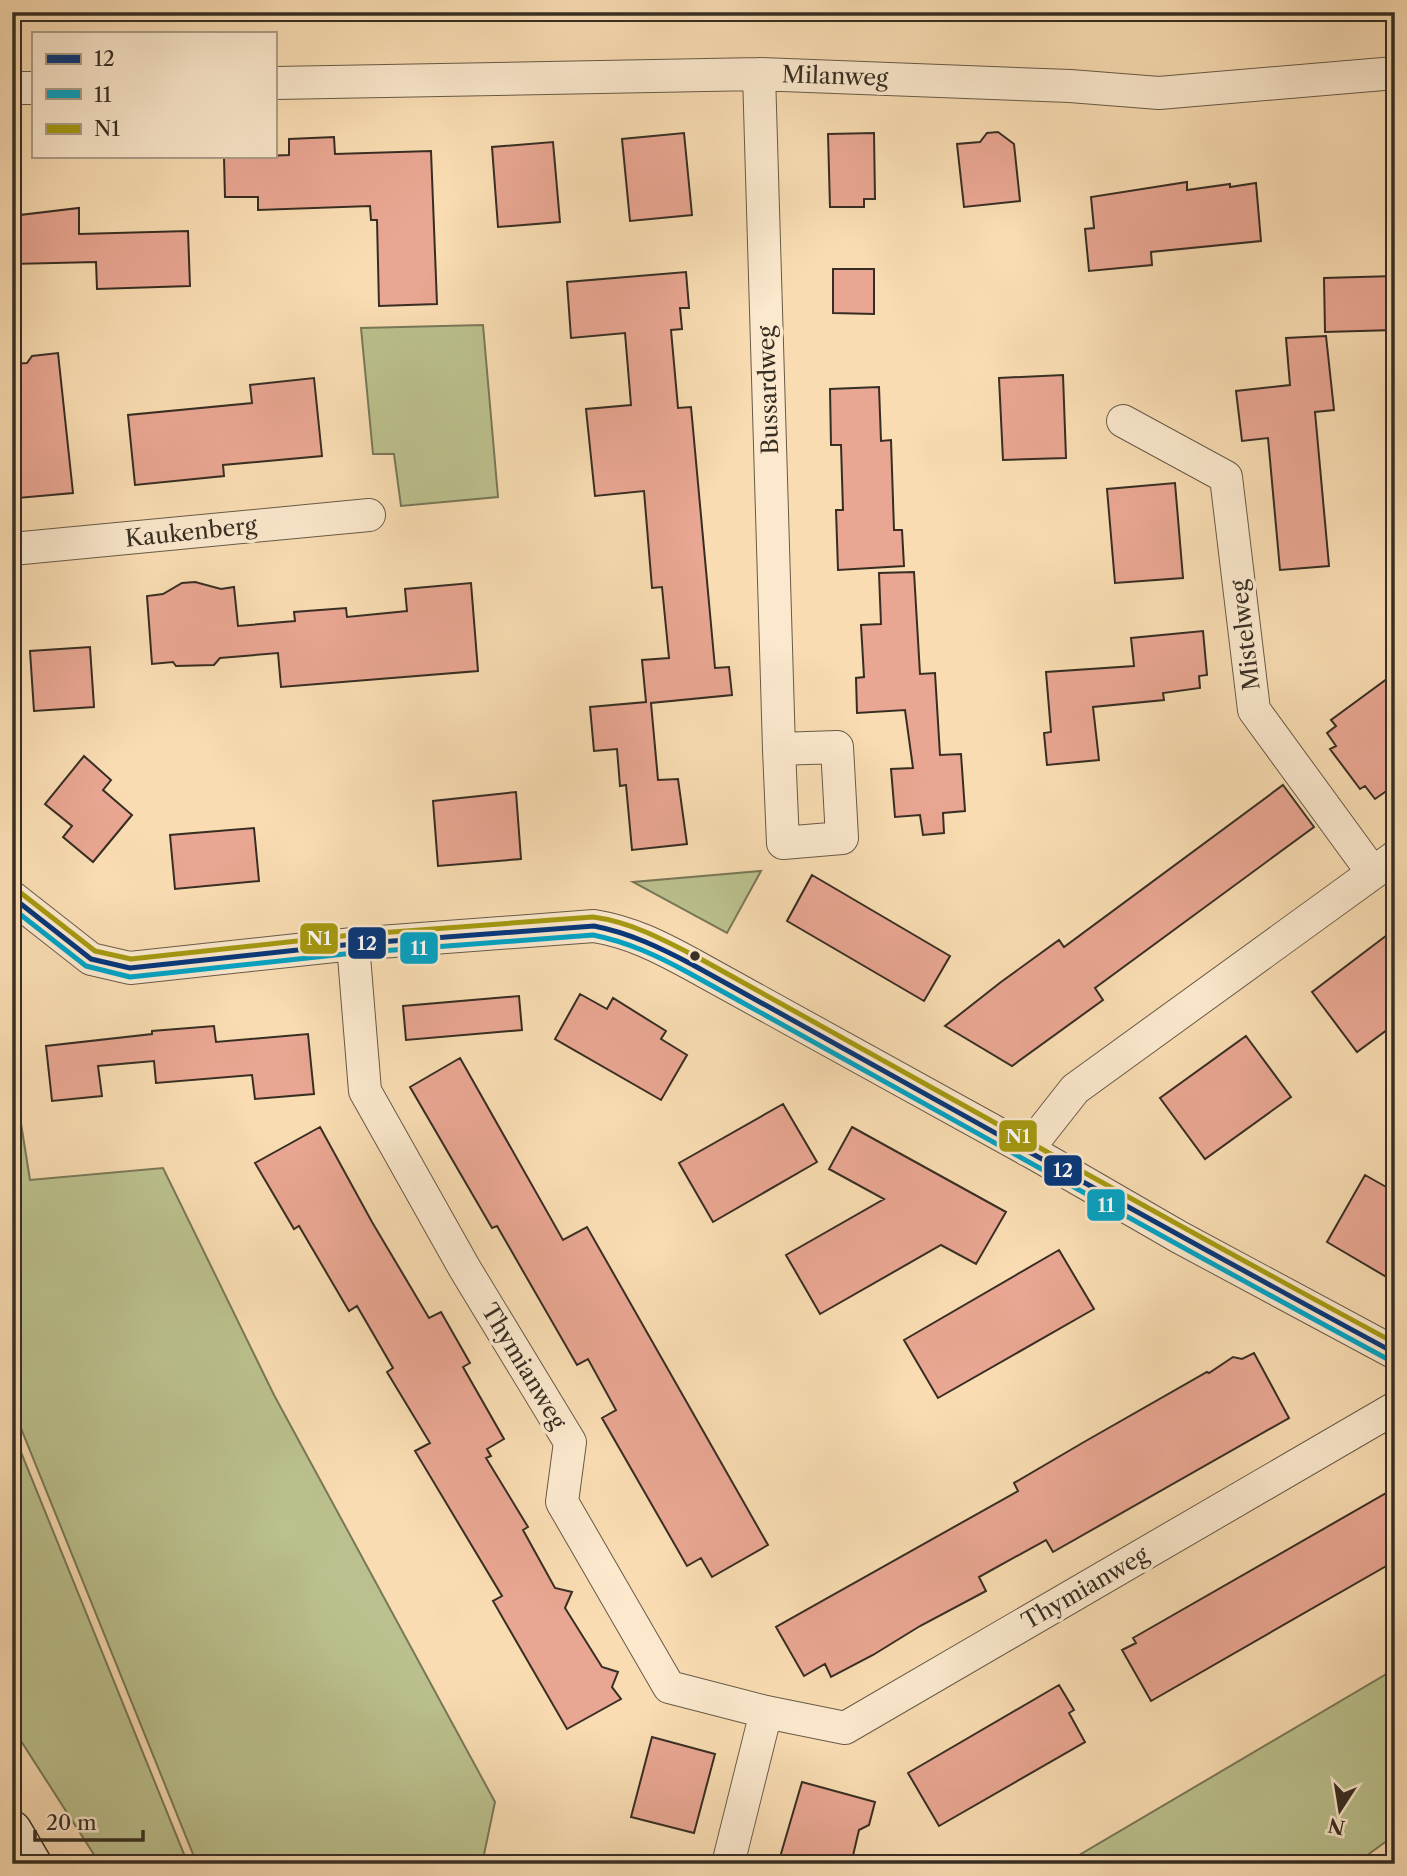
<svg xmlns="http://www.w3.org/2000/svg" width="1407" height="1876" viewBox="0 0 1407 1876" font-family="'Libre Caslon Text',serif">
<rect width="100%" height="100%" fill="#f9dcb2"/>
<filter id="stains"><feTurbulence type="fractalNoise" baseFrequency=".00286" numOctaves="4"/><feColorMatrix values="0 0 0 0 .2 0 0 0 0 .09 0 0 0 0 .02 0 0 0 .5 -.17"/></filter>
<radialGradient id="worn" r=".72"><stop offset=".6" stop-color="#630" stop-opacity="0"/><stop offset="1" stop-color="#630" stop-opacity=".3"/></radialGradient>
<!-- green -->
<path fill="#bbc18e" stroke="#797858" stroke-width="2" d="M483,325L498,497L401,506L394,454H373L361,328Z
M761,871L727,933L633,882Z
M12,1067L30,1180L163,1168L274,1395L495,1802L482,1864H197L12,1406Z
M12,1430L188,1864H100L12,1727Z
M1395,1669V1835L1355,1864H1064Z"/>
<!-- building -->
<path fill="#e9a692" stroke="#372e23" stroke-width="2" d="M998,132L1014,144L1020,201L964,207L957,144L980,142L987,133Z
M684,133L692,215L630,221L622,139Z
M874,133L875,199H864V207H830L828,134Z
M334,137L335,154L431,151L437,304L379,306L377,220H371L370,206L258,210V197H225L224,158L289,155V139Z
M553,142L560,222L498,227L492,147Z
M1187,182V190L1230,184V187L1256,183L1261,241L1151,252L1152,265L1089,271L1085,229L1094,228L1091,197Z
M79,208V234L188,231L190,286L97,289L96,262L12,264V216Z
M833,269H874V314L833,313Z
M686,272L689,308H680L682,329L671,330L678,408L691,407L715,668L729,667L732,695L651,703L658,780L678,779L687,844L632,850L626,785L620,786L617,749L594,751L590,707L646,702L642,660L669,658L662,587L652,588L644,491L595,496L586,409L631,405L625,333L571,338L567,282Z
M1395,276V330L1325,332L1324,278Z
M1326,336L1334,410L1315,412L1329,566L1280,570L1268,438L1242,441L1236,391L1290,385L1286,338Z
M58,353L73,493L18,498L12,429V364L27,363L32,356Z
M1063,375L1066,458L1003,460L999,378Z
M314,378L322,456L223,465L224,476L135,485L128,415L252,403L250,385Z
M879,387L881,441L891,440L894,530H902L904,566L838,570L836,510H843L841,445H831L830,389Z
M1175,483L1183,578L1115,583L1107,489Z
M914,572L920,674L935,673L940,755L961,754L965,811L943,813L944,833L923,835L920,815L895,817L891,769L913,768L905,710L857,713L856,678L864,677L861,625L881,624L879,573Z
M195,582L221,589L234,587L238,626L295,621L294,612L346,608L347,617L407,611L405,589L471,583L478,671L281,687L278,653L220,658L214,665L176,666L173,662L152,664L147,596L163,594L182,583Z
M1203,631L1207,675L1199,676L1200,688L1163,693L1164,700L1093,707L1099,760L1047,765L1044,733L1051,732L1046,672L1134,666L1131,638Z
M90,647L94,707L34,711L30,651Z
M1395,673V785L1375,799L1365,786L1360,789L1330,749L1336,746L1327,733L1336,726L1331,720Z
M84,756L111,780L103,790L132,815L93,862L63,837L72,826L45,804Z
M1283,785L1314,827L1095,988L1103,1000L1012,1066L945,1026L1001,982L1059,940L1064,947Z
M516,792L521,859L438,866L433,801Z
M254,828L259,881L175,889L170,835Z
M812,875L950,956L924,1001L787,921Z
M1395,929V1024L1357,1052L1312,992Z
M580,994L607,1009L613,998L666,1031L661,1039L687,1055L661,1100L555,1039Z
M519,996L522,1030L406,1040L403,1006Z
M214,1026L216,1042L308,1034L314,1094L255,1099L252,1075L156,1083L154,1061L98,1066L102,1096L52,1101L46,1046L152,1034V1031Z
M1246,1036L1291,1097L1205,1159L1160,1098Z
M460,1058L563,1240L587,1227L768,1545L712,1577L701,1558L687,1566L602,1418L616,1410L588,1359L577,1365L497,1226L492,1228L410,1087Z
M783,1104L817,1162L713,1222L679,1163Z
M320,1127L372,1222L429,1318L441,1312L470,1363L463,1367L504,1439L487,1449L491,1456L486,1458L528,1527L523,1530L555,1588L572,1592L565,1608L602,1667L618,1672L612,1687L621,1699L567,1729L493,1601L502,1596L415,1451L430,1443L387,1372L393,1368L357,1306L349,1311L299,1226L294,1229L255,1163Z
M852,1127L1006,1212L976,1264L941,1245L820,1314L786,1255L884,1199L829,1169Z
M1365,1175L1395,1192V1282L1327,1242Z
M1059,1250L1094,1309L938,1398L904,1340Z
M1254,1353L1289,1418L1053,1552L1046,1540L979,1577L986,1591L920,1626L873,1655L831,1677L825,1664L804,1676L776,1627L1018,1491L1014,1483L1084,1442L1207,1372L1209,1373L1233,1357L1242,1359Z
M1395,1488V1561L1151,1701L1122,1650L1136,1643L1133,1638Z
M1059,1685L1074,1710L1069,1713L1085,1742L939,1826L908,1773Z
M652,1737L715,1754L694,1833L631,1817Z
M802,1782L875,1802L869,1825L859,1830L851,1864H778Z"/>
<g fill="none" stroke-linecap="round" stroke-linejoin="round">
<defs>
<path id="street" d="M759,74L779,749L783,843L842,838L837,747L779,749
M275,83L759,74L1070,86L1159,93L1395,73
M12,88H33
M1123,421L1226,477L1254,710L1373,873
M12,549L369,515
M12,897L91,959L130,968L353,944L594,926C631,932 660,947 693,965L1037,1155L1179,1237L1395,1353
M353,944L365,1091L465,1269L570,1442L562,1502L669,1687L766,1712L845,1728L1395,1408
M1027,1150L1075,1089L1395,857
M728,1864L766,1712"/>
<path id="secondary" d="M12,1830L32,1864"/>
</defs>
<!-- street casing -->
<use href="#street" stroke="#685a47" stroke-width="34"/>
<!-- secondary casing -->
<use href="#secondary" stroke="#372e23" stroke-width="41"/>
<!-- street -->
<use href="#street" stroke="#fbe8cd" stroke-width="32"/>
<!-- secondary -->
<use href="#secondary" stroke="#fbe8cd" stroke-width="38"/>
<defs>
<path id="bus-1" d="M12,897L91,959L130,968L353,944L594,926C630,933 661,948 693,965C927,1094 1159,1226 1395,1353"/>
<path id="bus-2" d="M12,908L86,966L130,977L354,953L593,935C628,942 658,956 689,973C923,1102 1155,1234 1391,1361"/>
<path id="bus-3" d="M17,890L95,951L131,959L352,935L593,917C631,922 664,940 697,957C930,1086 1161,1217 1395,1343"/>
</defs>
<!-- bus-1 casing -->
<use href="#bus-1" stroke="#fbe8cd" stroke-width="10"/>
<!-- bus-2 casing -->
<use href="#bus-2" stroke="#fbe8cd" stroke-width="10"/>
<!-- bus-3 casing -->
<use href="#bus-3" stroke="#fbe8cd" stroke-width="10"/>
<!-- bus-1 -->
<use href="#bus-1" stroke="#05377b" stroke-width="5"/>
<!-- bus-2 -->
<use href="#bus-2" stroke="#03a3c5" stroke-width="5"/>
<!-- bus-3 -->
<use href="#bus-3" stroke="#a59910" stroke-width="5"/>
</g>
<!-- markers -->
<circle fill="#372e23" stroke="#fbe8cd" stroke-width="2.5" cx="695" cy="956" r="6"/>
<g text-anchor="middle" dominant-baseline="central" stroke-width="7" stroke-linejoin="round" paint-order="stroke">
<!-- street labels -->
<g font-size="23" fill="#372e23" stroke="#fbe8cd">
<text transform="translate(835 76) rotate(2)">Milanweg</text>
<text transform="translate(768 390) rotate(-92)">Bussardweg</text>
<text transform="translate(191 532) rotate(-6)">Kaukenberg</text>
<text transform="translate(1245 635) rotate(-97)">Mistelweg</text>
<text transform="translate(524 1366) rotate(59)">Thymianweg</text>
<text transform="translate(1085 1588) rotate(-30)">Thymianweg</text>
</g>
</g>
<g stroke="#fbe8cd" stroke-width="2.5">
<rect x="299" y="922" width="40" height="33" rx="7" fill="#a59910"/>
<rect x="347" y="926" width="40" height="34" rx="7" fill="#05377b"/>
<rect x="399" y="931" width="40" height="34" rx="7" fill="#03a3c5"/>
<rect x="998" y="1119" width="40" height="34" rx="7" fill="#a59910"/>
<rect x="1043" y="1154" width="40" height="33" rx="7" fill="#05377b"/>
<rect x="1086" y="1188" width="40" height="34" rx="7" fill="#03a3c5"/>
</g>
<g font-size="19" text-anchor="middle" font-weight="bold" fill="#fff">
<text x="319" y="945">N1</text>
<text x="367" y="950">12</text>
<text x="419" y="955">11</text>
<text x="1018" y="1143">N1</text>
<text x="1063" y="1177">12</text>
<text x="1106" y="1212">11</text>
</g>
<!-- margin -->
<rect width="1407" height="1876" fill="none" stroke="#f9dcb2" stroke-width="42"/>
<rect x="14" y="14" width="1379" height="1848" fill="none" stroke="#372e23" stroke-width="3.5"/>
<rect x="21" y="21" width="1365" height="1834" fill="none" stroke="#372e23" stroke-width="2"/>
<!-- legend -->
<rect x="32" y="32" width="245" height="126" fill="#fbe8cd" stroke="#ad9e89" stroke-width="2"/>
<rect x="46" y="54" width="35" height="10" fill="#05377b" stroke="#ad9e89" stroke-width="2"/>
<text x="94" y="66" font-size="21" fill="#372e23">12</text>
<rect x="46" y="89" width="35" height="10" fill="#03a3c5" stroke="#ad9e89" stroke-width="2"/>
<text x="94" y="102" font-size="21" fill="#372e23">11</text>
<rect x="46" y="124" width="35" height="10" fill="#a59910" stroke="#ad9e89" stroke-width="2"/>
<text x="94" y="136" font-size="21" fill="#372e23">N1</text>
<!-- north arrow -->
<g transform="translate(1340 1810) rotate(192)" stroke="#fbe8cd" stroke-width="5" paint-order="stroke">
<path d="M0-5L12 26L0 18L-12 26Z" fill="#372e23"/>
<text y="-10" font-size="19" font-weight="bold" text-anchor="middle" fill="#372e23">N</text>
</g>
<!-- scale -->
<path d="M35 1830v10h108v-10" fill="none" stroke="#372e23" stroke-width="3.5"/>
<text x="46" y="1830" font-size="21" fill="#372e23" stroke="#fbe8cd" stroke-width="5" paint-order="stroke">20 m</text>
<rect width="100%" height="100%" filter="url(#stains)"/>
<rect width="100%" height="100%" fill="url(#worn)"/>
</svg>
